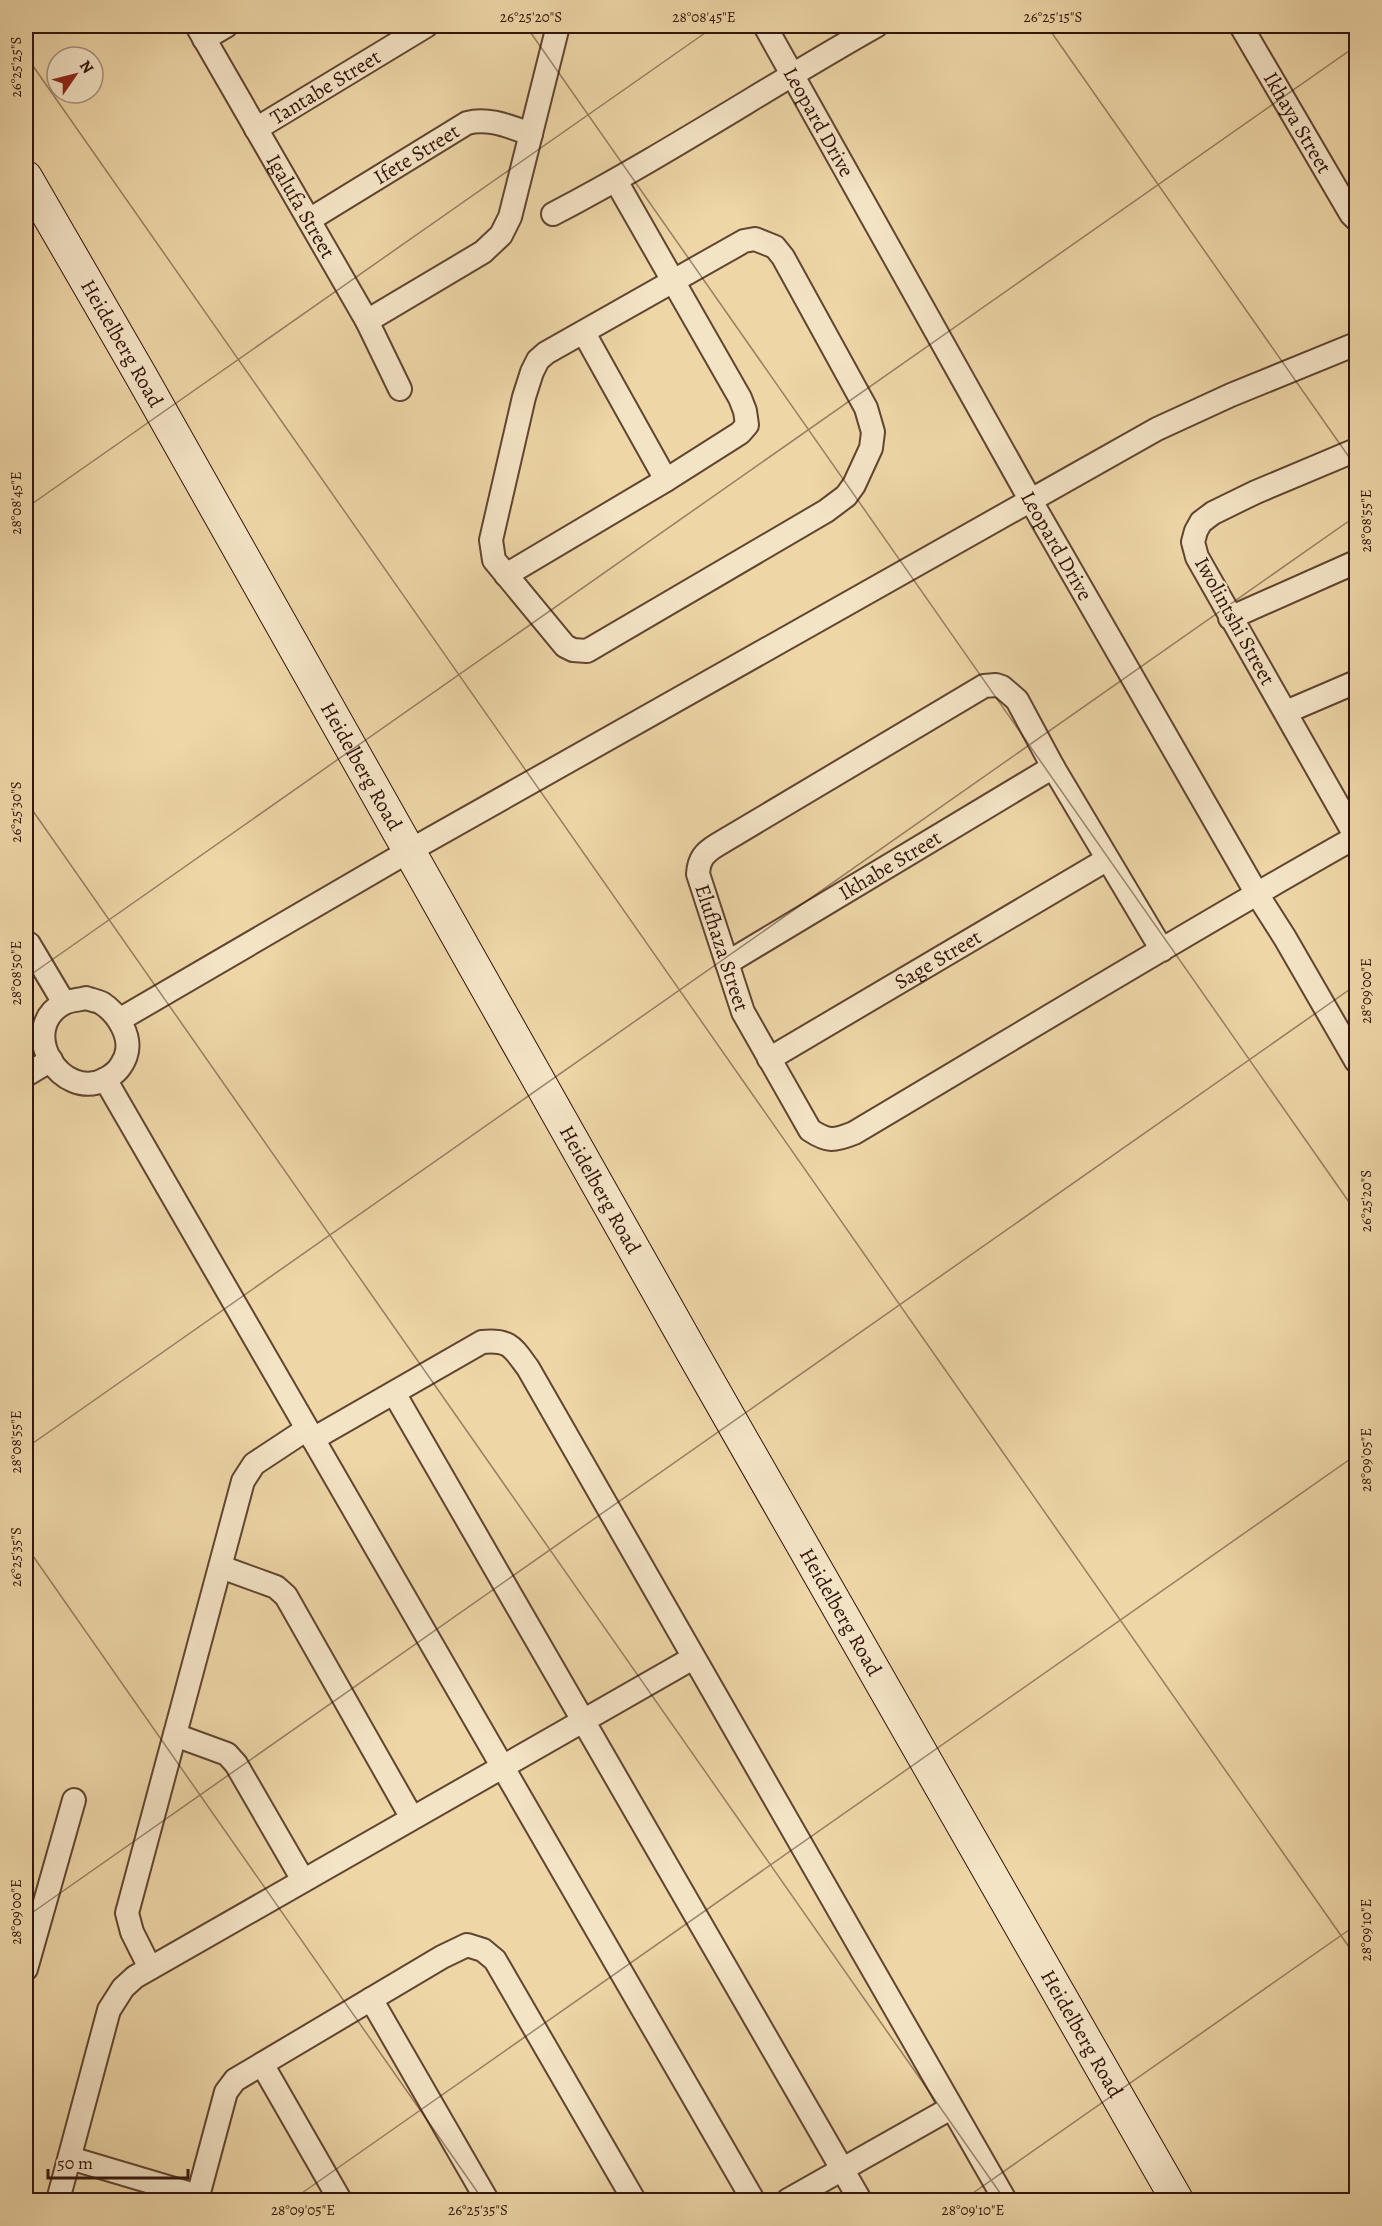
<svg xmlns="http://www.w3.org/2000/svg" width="1382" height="2226" viewBox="0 0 1382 2226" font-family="Alegreya,serif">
<rect width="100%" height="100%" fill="#eed6a7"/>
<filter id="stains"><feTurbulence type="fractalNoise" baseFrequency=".00333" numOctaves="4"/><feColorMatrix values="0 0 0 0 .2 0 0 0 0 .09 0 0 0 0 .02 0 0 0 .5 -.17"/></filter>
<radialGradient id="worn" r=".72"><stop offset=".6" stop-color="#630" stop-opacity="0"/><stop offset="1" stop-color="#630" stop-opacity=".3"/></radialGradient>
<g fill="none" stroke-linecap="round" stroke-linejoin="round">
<defs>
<g id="minor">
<path id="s1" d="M197,26L367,321L400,389"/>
<path id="s2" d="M765,26L1031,501L1257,894L1285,938L1356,1061"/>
<path id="s3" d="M1241,26L1351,214L1356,219"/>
<path d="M204,39L226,26"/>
<path id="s4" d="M256,129L426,26"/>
<path d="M553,214C664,156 768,87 876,26"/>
<path id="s5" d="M309,220L467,123C489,117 510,127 531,134"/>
<path d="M755,239L775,247L783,257L866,408L873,432L871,448L854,485L846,496L826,511L587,651L573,650L565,646L494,560L491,540L524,397L532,372L538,360L546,353L744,241Z"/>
<path d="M367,321L483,252L501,235L510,217L558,26"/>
<path d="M584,333L666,480"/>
<path d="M506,575L666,480L740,433L747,425L745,411L740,398L616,181"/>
<path d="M1230,618L1356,562"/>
<path d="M1286,712L1356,682"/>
<path d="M1356,837L1197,557L1193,542L1196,531L1201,522L1213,513L1256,492L1356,450"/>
<path d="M29,944L64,1003"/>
<path id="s6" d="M1162,950L1053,767L1017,700L1002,687L996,685L984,686L717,845C704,853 699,859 698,874L743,1012L810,1130C828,1142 834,1141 854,1133C1021,1034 1187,932 1356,837"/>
<path id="s7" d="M727,963L1053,767"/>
<path d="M86,998C91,1000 99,1001 103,1004C118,1014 132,1037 126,1055C125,1059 122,1064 120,1067C116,1073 112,1075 106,1079C61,1103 16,1029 64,1003C70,1000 79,1000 86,998Z"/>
<path d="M119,1020L409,851L1157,429L1231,395L1356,344"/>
<path id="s8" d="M769,1059L1106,860"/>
<path d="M26,1075L51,1060"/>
<path d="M105,1079L753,2200"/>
<path d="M394,1393L860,2200"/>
<path d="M313,1439L482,1342C510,1339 513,1348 528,1368L1005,2200"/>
<path d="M221,1567L276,1587L286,1596L412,1818"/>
<path d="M175,1735L227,1754L236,1764L303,1880"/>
<path d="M150,1968L132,1932L127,1913L243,1481L254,1464L307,1429"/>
<path d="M26,1969L74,1800"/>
<path d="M371,1999L487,2200"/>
<path d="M262,2064L340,2200"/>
<path d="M70,2158L198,2196"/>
<path d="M58,2200L109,2010L123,1988L135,1977L693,1658"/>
<path d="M199,2200L198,2196L226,2092L235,2080L442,1957L467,1945L483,1950L495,1960L634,2200"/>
<path d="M788,2200L951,2108"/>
</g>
<g id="secondary">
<path id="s9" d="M26,177L140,374L692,1352L1177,2200"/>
</g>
</defs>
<!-- minor casing -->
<use href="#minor" stroke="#604531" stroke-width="26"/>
<!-- secondary casing -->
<use href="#secondary" stroke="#31150a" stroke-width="34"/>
<!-- minor -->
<use href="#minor" stroke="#f4e4c6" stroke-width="22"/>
<!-- secondary -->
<use href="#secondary" stroke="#f4e4c6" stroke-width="32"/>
</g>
<!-- ticks -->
<path fill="none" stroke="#31150a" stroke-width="1.5" stroke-opacity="0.45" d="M526,26L1356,1212M1047,26L1356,467M26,38L44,26M26,56L1356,1957M26,508L715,26M26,801L1005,2200M26,978L1356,46M26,1448L1356,516M26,1546L483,2200M26,1917L1356,985M292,2200L1356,1455M963,2200L1356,1925"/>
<g text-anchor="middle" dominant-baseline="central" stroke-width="4.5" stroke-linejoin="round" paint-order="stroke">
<!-- street labels -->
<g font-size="21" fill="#31150a" stroke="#f4e4c6">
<text stroke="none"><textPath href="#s4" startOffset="81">Tantabe Street</textPath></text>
<text stroke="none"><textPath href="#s2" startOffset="110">Leopard Drive</textPath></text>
<text stroke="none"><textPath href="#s3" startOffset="112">Ikhaya Street</textPath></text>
<text stroke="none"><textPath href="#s5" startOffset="126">Ifete Street</textPath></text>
<text stroke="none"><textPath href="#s1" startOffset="208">Igalufa Street</textPath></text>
<text stroke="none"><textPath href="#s9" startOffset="192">Heidelberg Road</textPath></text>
<text stroke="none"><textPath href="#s2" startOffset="596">Leopard Drive</textPath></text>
<text transform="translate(1235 621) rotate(61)">Iwolintshi Street</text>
<text stroke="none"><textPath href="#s9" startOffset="678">Heidelberg Road</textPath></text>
<text stroke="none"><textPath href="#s7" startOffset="190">Ikhabe Street</textPath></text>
<text stroke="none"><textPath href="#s6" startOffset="752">Elufhaza Street</textPath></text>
<text stroke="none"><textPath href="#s8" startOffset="196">Sage Street</textPath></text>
<text stroke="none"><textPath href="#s9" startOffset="1164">Heidelberg Road</textPath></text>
<text stroke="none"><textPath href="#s9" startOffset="1650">Heidelberg Road</textPath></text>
<text stroke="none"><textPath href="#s9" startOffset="2136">Heidelberg Road</textPath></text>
</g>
</g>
<!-- margin -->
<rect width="1382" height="2226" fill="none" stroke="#eed6a7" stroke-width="66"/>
<!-- north arrow -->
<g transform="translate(75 75) rotate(55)"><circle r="28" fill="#f4e4c6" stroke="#a6917b" stroke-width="1.5"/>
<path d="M0-4.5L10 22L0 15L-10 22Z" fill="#8f2418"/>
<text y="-9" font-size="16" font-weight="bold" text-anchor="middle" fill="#31150a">N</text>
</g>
<!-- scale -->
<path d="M48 2169v9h140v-9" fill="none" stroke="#31150a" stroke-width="3"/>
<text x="57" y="2169" font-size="18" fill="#31150a" stroke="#f4e4c6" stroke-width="4.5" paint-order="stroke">50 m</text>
<rect x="33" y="33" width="1316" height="2160" fill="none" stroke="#31150a" stroke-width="2"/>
<g font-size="15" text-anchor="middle" fill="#31150a">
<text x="531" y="22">26°25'20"S</text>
<text x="704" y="22">28°08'45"E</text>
<text x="1053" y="22">26°25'15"S</text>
<text transform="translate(16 67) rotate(-90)" y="5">26°25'25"S</text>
<text transform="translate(16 503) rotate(-90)" y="5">28°08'45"E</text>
<text transform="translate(1366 521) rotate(-90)" y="5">28°08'55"E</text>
<text transform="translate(16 812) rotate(-90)" y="5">26°25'30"S</text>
<text transform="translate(16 973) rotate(-90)" y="5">28°08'50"E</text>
<text transform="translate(1366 991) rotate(-90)" y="5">28°09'00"E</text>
<text transform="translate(1366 1201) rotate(-90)" y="5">26°25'20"S</text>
<text transform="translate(16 1442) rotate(-90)" y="5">28°08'55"E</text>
<text transform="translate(1366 1460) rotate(-90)" y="5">28°09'05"E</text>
<text transform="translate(16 1557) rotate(-90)" y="5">26°25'35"S</text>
<text transform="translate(16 1912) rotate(-90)" y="5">28°09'00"E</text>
<text transform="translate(1366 1930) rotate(-90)" y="5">28°09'10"E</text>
<text x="303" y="2215">28°09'05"E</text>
<text x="478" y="2215">26°25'35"S</text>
<text x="973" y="2215">28°09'10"E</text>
</g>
<rect width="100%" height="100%" filter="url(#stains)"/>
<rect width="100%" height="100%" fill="url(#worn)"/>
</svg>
